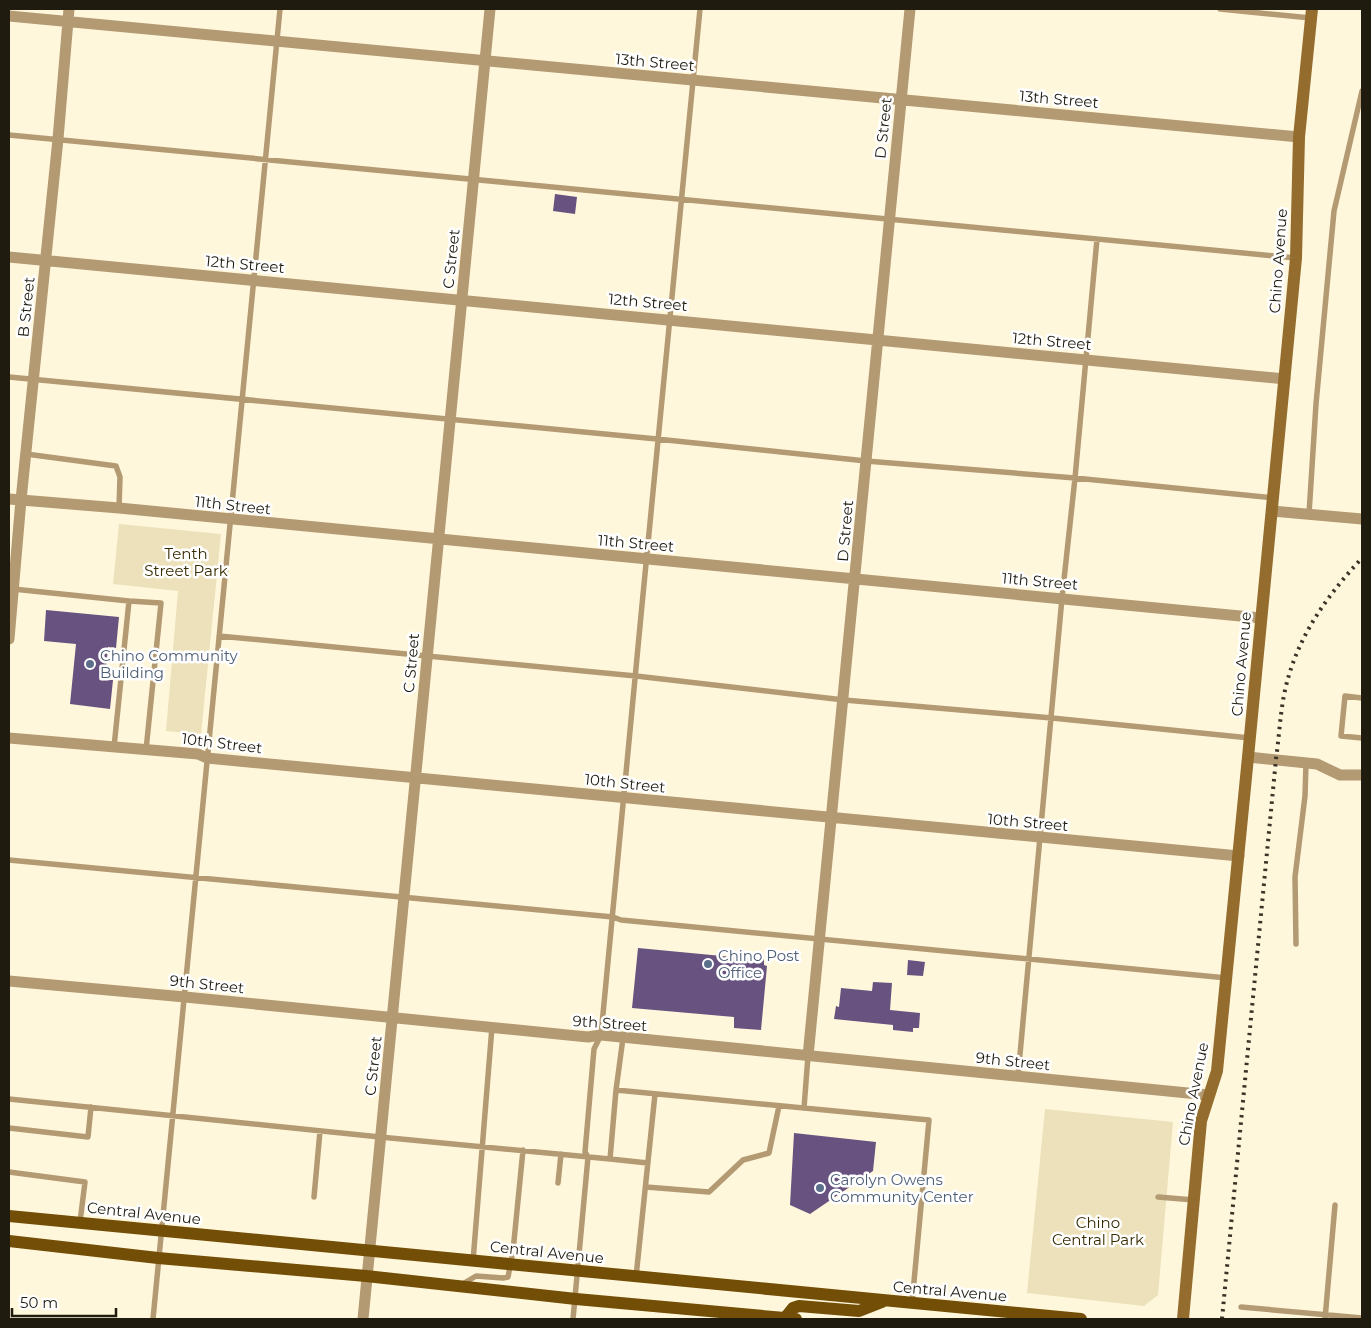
<svg xmlns="http://www.w3.org/2000/svg" width="1371" height="1328" viewBox="0 0 1371 1328" font-family="Montserrat,sans-serif">
<rect width="100%" height="100%" fill="#fff7dc"/>
<!-- green -->
<path fill="#ece1ba" d="M119,524L221,534L201,734L166,731L178,591L113,584Z
M1045,1109L1173,1122L1158,1295L1144,1306L1027,1293Z"/>
<!-- building -->
<path fill="#68527f" d="M555,194L577,197L575,214L553,211Z
M46,610L119,617L116,648L108,647L105,680H113L110,709L70,704L76,644L44,641Z
M638,948L743,958V957L764,958V965L767,966L761,1030L734,1028V1017L632,1008Z
M908,960L925,962L923,976L907,975Z
M873,982L892,983L890,1010L920,1013L919,1028H913V1032L893,1030V1025L834,1019L836,1006L839,1007L841,988L872,991Z
M794,1133L876,1142L873,1171L810,1214L790,1205Z"/>
<g fill="none" stroke-linecap="round" stroke-linejoin="round">
<!-- lane -->
<path stroke="#b49a73" stroke-width="5.5" d="M1220,9L1311,18
M9,135L1296,258
M9,377L657,439L866,461L1075,478L1274,498
M26,454L116,466L120,477L119,508
M1309,514L1316,404L1334,211L1362,91
M13,589L129,601
M219,636L636,676L844,700L1052,718L1250,738
M1362,698L1345,696L1341,736L1362,738
M114,747L129,601L161,603L146,750
M9,860L613,917L621,920L1227,978
M1296,944L1295,877L1305,796L1306,763
M623,1038L616,1090L929,1120L912,1303
M1018,1076L1062,598L1075,478L1097,239
M9,1099L380,1137L610,1159L616,1090
M804,1108L808,1056
M9,1128L88,1137L91,1107
M610,1159L648,1163
M9,1172L85,1182L80,1222
M558,1183L561,1154
M646,1187L709,1192L743,1160L769,1153L779,1106
M314,1197L320,1131
M1158,1197L1194,1200
M473,1261L492,1027
M636,1277L655,1094
M461,1285L476,1276L503,1278L508,1277L513,1251L523,1150
M1241,1307L1362,1318
M153,1319L280,9
M573,1319L588,1157L585,1152L594,1049L601,1035C635,693 664,351 700,9
M1325,1319L1335,1205"/>
<!-- street -->
<path stroke="#b49a73" stroke-width="11" d="M9,16L1299,137
M9,257L1285,379
M9,499L119,508L1261,618
M1272,511L1362,519
M9,639L21,500L58,139L69,9
M9,738L198,754L207,758L1239,856
M1248,757L1317,764L1340,775H1362
M9,981L185,997L588,1037L601,1035L1208,1095
M808,1056L910,9
M363,1319L490,9"/>
<!-- secondary -->
<path stroke="#936c2e" stroke-width="12" d="M1183,1319L1201,1121L1217,1071L1248,757L1296,258L1299,137L1312,9"/>
<!-- primary -->
<path stroke="#734e07" stroke-width="12" d="M9,1216L1081,1319
M9,1241L158,1258L366,1276L576,1299L796,1319
M785,1318L793,1308L799,1306L859,1311L882,1302"/>
<!-- rail -->
<path stroke="#393427" stroke-width="4" stroke-dasharray="2.5 5" stroke-linecap="butt" d="M1222,1319L1276,759C1279,738 1280,716 1284,695C1295,640 1325,598 1362,558"/>
</g>
<!-- markers -->
<g fill="#5c6f8a" stroke="#fff" stroke-width="2">
<circle cx="90" cy="664" r="5"/>
<circle cx="708" cy="964" r="5"/>
<circle cx="820" cy="1188" r="5"/>
</g>
<g text-anchor="middle" dominant-baseline="central" stroke-width="5" stroke-linejoin="round" paint-order="stroke">
<!-- street labels -->
<g font-size="15" fill="#1f1b0f" stroke="#fff">
<text transform="translate(655 62) rotate(5)">13th Street</text>
<text transform="translate(1059 99) rotate(5)">13th Street</text>
<text transform="translate(883 128) rotate(-84)">D Street</text>
<text transform="translate(451 259) rotate(-84)">C Street</text>
<text transform="translate(1278 261) rotate(-86)">Chino Avenue</text>
<text transform="translate(245 264) rotate(5)">12th Street</text>
<text transform="translate(648 302) rotate(5)">12th Street</text>
<text transform="translate(26 307) rotate(-84)">B Street</text>
<text transform="translate(1052 341) rotate(5)">12th Street</text>
<text transform="translate(233 505) rotate(6)">11th Street</text>
<text transform="translate(845 531) rotate(-85)">D Street</text>
<text transform="translate(636 543) rotate(5)">11th Street</text>
<text transform="translate(1040 581) rotate(5)">11th Street</text>
<text transform="translate(411 663) rotate(-85)">C Street</text>
<text transform="translate(1241 664) rotate(-85)">Chino Avenue</text>
<text transform="translate(222 743) rotate(7)">10th Street</text>
<text transform="translate(625 783) rotate(6)">10th Street</text>
<text transform="translate(1028 822) rotate(5)">10th Street</text>
<text transform="translate(207 984) rotate(6)">9th Street</text>
<text transform="translate(610 1023) rotate(4)">9th Street</text>
<text transform="translate(1013 1061) rotate(6)">9th Street</text>
<text transform="translate(373 1066) rotate(-84)">C Street</text>
<text transform="translate(1193 1094) rotate(-79)">Chino Avenue</text>
<text transform="translate(144 1213) rotate(6)">Central Avenue</text>
<text transform="translate(547 1252) rotate(6)">Central Avenue</text>
<text transform="translate(950 1291) rotate(5)">Central Avenue</text>
</g>
<!-- park labels -->
<g font-size="15" fill="#372b00" stroke="#fff">
<text x="186" y="553">Tenth<tspan x="186" dy="17">Street Park</tspan></text>
<text x="1098" y="1222">Chino<tspan x="1098" dy="17">Central Park</tspan></text>
</g>
<!-- service labels -->
<g font-size="15" fill="#4e5e75" stroke="#fff" text-anchor="start">
<text x="100" y="655">Chino Community<tspan x="100" dy="17">Building</tspan></text>
<text x="718" y="955">Chino Post<tspan x="718" dy="17">Office</tspan></text>
<text x="830" y="1179">Carolyn Owens<tspan x="830" dy="17">Community Center</tspan></text>
</g>
</g>
<!-- border -->
<rect width="1371" height="1328" fill="none" stroke="#1f1b0f" stroke-width="20"/>
<!-- scale -->
<path d="M12 1308v8h104v-8" fill="none" stroke="#1f1b0f" stroke-width="2.5"/>
<text x="20" y="1308" font-size="15" fill="#1f1b0f" stroke="#ffffff" stroke-width="4" paint-order="stroke">50 m</text>
</svg>
